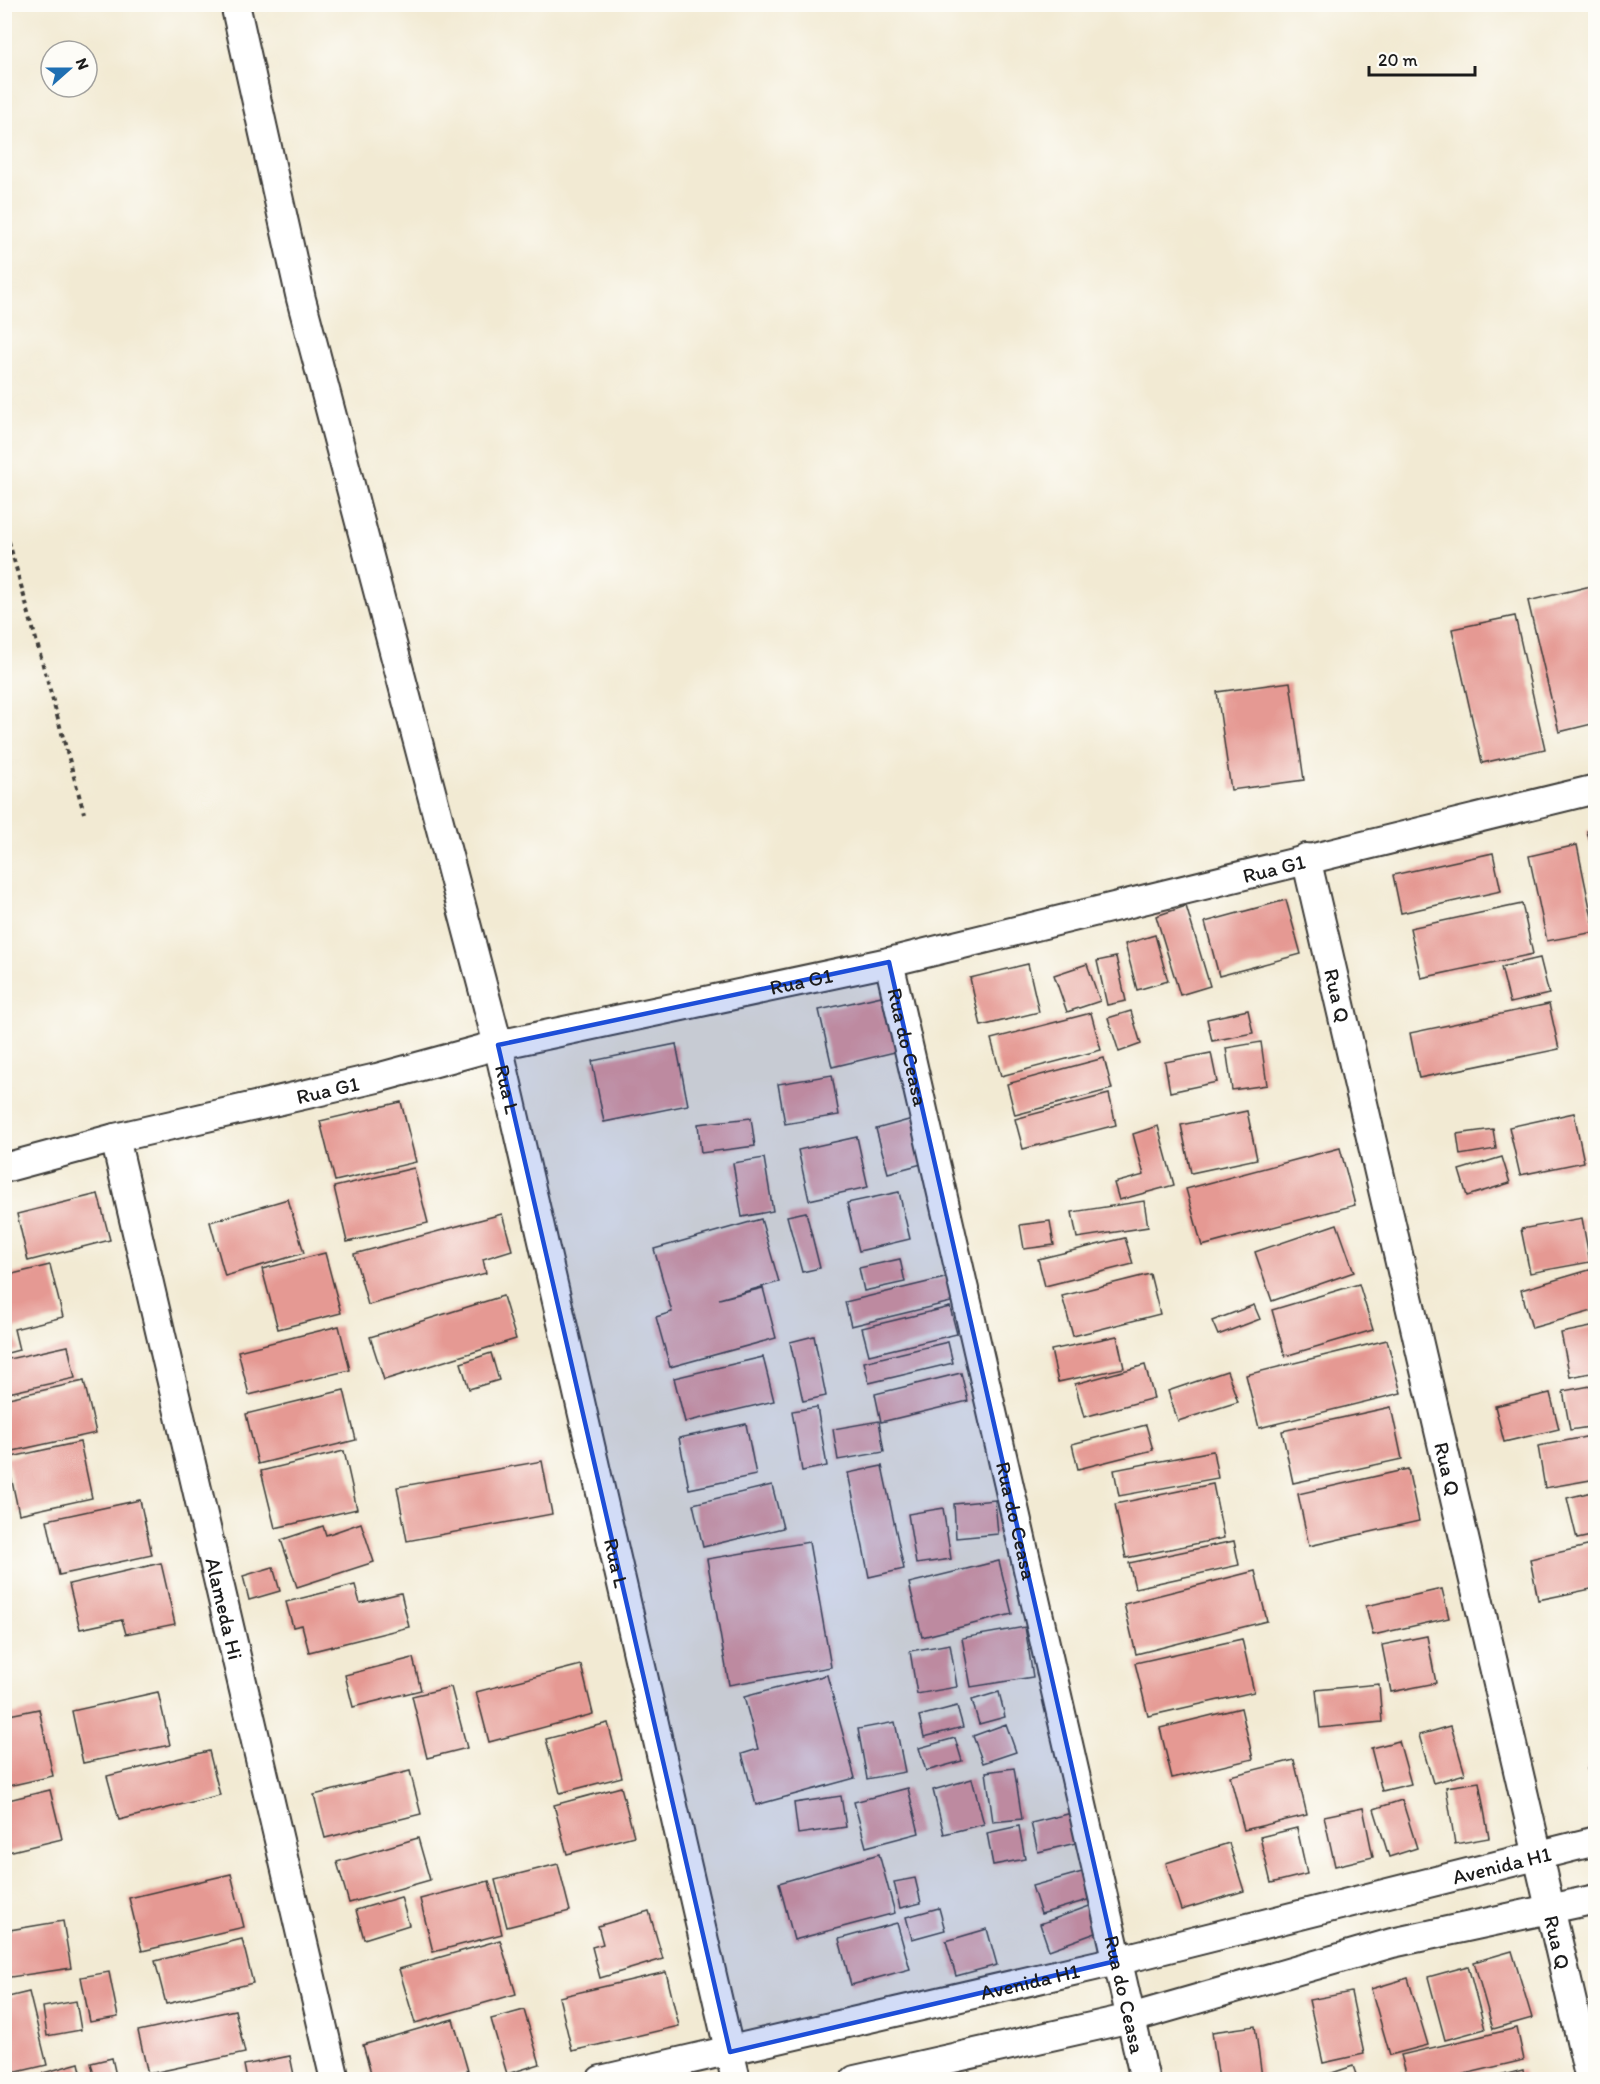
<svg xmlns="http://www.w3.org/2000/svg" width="1600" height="2084" viewBox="0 0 1600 2084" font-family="Itim,sans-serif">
<rect width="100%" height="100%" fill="#fdfcf7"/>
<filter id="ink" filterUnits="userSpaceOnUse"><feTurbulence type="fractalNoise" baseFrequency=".0167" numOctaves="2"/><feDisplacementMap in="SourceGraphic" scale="12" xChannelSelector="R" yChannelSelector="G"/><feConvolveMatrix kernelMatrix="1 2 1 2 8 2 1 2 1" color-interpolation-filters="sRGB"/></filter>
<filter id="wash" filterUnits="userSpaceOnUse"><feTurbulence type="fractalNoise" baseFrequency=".008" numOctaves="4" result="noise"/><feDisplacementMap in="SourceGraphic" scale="24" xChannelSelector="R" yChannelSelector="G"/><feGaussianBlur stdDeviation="1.35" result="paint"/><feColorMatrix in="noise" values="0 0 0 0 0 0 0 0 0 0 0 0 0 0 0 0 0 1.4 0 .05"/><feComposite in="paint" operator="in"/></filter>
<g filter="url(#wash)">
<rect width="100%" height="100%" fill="#f2ead3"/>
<g id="blocks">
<!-- building -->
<path fill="#e59993" d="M1595,585L1596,723L1559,732L1528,601Z
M1515,616L1545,749L1482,763L1452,629Z
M1290,682L1304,780L1231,790L1217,692Z
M1596,829V860H1595L1587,831Z
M1577,845L1595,932L1547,941L1529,856Z
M1493,853L1501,891L1401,913L1393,875Z
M1286,900L1301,954L1219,976L1205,922Z
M1522,904L1533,954L1421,978L1410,928Z
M1186,906L1210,986L1180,995L1156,916Z
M1155,935L1168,981L1137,990L1125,944Z
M1116,957L1126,1001L1107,1005L1097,961Z
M1540,958L1549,994L1510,1003L1501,967Z
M1028,964L1039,1012L981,1026L970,978Z
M1087,964L1100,1001L1067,1012L1054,975Z
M886,995L899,1051L832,1067L819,1010Z
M1549,1004L1559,1049L1419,1078L1410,1033Z
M1248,1010L1253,1033L1212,1041L1207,1019Z
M1131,1011L1141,1044L1119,1052L1108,1018Z
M1091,1013L1101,1050L1001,1076L991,1039Z
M1261,1042L1267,1085L1232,1090L1226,1048Z
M676,1044L688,1105L604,1122L592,1061Z
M1211,1053L1217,1082L1170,1092L1165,1062Z
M1104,1058L1112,1089L1015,1115L1007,1084Z
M832,1075L839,1115L785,1124L778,1084Z
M1109,1094L1116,1125L1023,1149L1015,1119Z
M401,1102L416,1162L335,1181L320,1121Z
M1247,1111L1257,1159L1191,1173L1181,1125Z
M1574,1113L1584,1162L1520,1175L1509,1127Z
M751,1118L755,1146L701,1153L698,1124Z
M916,1118L929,1162L888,1173L876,1129Z
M1158,1126L1174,1185L1119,1200L1114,1183L1144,1175L1133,1134Z
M1493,1129L1496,1149L1460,1155L1457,1134Z
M857,1137L868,1187L809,1200L798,1150Z
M1340,1148L1355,1205L1202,1246L1186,1189Z
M1502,1157L1510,1183L1467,1196L1459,1170Z
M764,1158L773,1211L742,1217L733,1163Z
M414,1168L428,1223L347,1242L334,1187Z
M899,1192L910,1239L859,1251L847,1203Z
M98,1194L110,1240L28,1261L17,1214Z
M288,1199L304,1253L225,1276L210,1222Z
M1144,1201L1148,1227L1077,1238L1072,1212Z
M806,1212L820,1268L802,1272L787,1216Z
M502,1214L512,1250L483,1259L486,1273L368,1305L354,1254Z
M1582,1218L1590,1262L1530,1273L1521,1229Z
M761,1219L779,1282L719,1299L763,1288L776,1338L670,1367L656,1317L672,1312L654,1249Z
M1050,1221L1054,1245L1024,1249L1020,1225Z
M1337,1224L1354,1272L1272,1301L1255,1252Z
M1125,1238L1133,1264L1045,1286L1038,1259Z
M325,1253L341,1313L278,1329L262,1269Z
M900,1259L905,1282L864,1291L859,1268Z
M50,1265L63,1317L14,1329L19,1350L4,1354V1276Z
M1596,1268V1310L1532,1328L1521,1290Z
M1150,1274L1160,1314L1073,1336L1062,1296Z
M949,1277L955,1301L851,1326L845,1302Z
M1359,1284L1373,1330L1285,1356L1272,1310Z
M503,1296L516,1339L384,1380L370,1337Z
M1254,1305L1260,1319L1218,1335L1212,1321Z
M950,1307L957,1334L869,1355L862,1328Z
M339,1326L350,1370L249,1395L238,1351Z
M1596,1326V1372L1570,1377L1561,1333Z
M814,1336L826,1396L803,1401L790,1342Z
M1117,1336L1124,1368L1058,1382L1051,1350Z
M1387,1340L1401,1393L1259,1428L1246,1375Z
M948,1342L953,1363L869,1383L864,1362Z
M68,1346L75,1378L4,1394V1360Z
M491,1353L499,1380L469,1389L461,1363Z
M763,1357L774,1401L685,1422L674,1378Z
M1145,1365L1154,1398L1084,1417L1075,1384Z
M1227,1371L1238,1402L1178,1421L1168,1391Z
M961,1373L968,1401L881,1422L875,1394Z
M84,1381L96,1433L4,1453V1399Z
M1596,1385V1426L1570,1430L1563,1391Z
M344,1390L356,1440L258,1464L246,1414Z
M1550,1393L1559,1429L1504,1442L1495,1406Z
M817,1407L827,1466L802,1471L792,1411Z
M1391,1407L1402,1459L1293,1483L1282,1431Z
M879,1421L884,1452L838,1460L833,1429Z
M746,1424L756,1475L689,1489L679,1438Z
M1146,1425L1153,1450L1078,1469L1072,1444Z
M1596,1435V1479L1545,1488L1538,1446Z
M80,1442L92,1498L19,1514L7,1458Z
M344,1451L357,1509L275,1528L261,1471Z
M1213,1451L1218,1478L1119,1496L1114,1470Z
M542,1461L552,1514L407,1541L397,1487Z
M882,1466L904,1569L869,1577L848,1473Z
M1408,1469L1419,1521L1309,1546L1298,1494Z
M1213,1484L1224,1538L1126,1558L1115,1504Z
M772,1485L783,1528L703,1547L693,1504Z
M1596,1491V1535L1577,1539L1567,1498Z
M140,1500L152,1555L59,1575L47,1520Z
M995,1500L998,1534L956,1538L954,1504Z
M943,1508L951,1559L916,1564L908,1514Z
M361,1523L374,1562L297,1587L281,1540L323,1526L326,1535Z
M1234,1541L1239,1565L1135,1588L1129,1563Z
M809,1542L831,1667L729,1685L707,1559Z
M1596,1544V1588L1538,1600L1530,1559Z
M999,1561L1012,1614L922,1637L909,1583Z
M161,1563L175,1624L126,1634L122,1620L80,1629L69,1584Z
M273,1567L280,1591L249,1600L243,1576Z
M1255,1571L1267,1621L1136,1654L1124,1604Z
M355,1585L360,1603L401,1593L409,1627L309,1652L302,1625L293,1627L286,1602Z
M1442,1589L1449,1618L1373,1635L1366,1606Z
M1025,1627L1033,1677L971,1687L962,1638Z
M1427,1636L1436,1683L1391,1692L1382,1645Z
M1242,1639L1254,1692L1148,1716L1135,1663Z
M950,1644L957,1687L917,1694L910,1651Z
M413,1658L421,1690L353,1707L345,1675Z
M581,1665L593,1714L489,1742L476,1692Z
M827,1675L855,1778L756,1805L742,1754L758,1749L744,1697Z
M1379,1684L1382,1722L1320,1728L1316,1690Z
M451,1687L467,1748L427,1758L412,1696Z
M158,1692L170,1745L83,1763L72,1711Z
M999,1692L1005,1717L979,1724L972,1700Z
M957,1706L963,1727L924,1737L919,1716Z
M1241,1708L1253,1759L1172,1778L1160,1728Z
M39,1709L53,1776L4,1787V1716Z
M895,1722L905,1772L867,1779L858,1729Z
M608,1723L622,1777L560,1793L546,1739Z
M1006,1724L1016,1752L983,1763L973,1736Z
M1451,1726L1465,1774L1433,1783L1419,1735Z
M955,1738L962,1761L926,1771L919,1748Z
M1399,1741L1411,1784L1382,1791L1371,1748Z
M209,1751L220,1795L119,1820L107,1776Z
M1294,1760L1307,1815L1244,1830L1230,1776Z
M1596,1767V1801H1595L1587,1768Z
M1014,1768L1022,1819L993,1822L986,1772Z
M410,1771L421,1814L325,1838L314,1795Z
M972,1779L984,1824L944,1834L933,1790Z
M1479,1782L1489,1838L1455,1844L1446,1787Z
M621,1787L634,1836L567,1854L554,1805Z
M908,1788L919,1833L866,1847L854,1802Z
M50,1790L62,1839L4,1853V1801Z
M841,1796L846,1827L798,1834L794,1803Z
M1402,1800L1417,1848L1389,1857L1374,1809Z
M1363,1808L1373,1857L1335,1866L1324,1816Z
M1072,1813L1080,1842L1038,1852L1031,1823Z
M1019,1826L1025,1859L993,1865L987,1833Z
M1297,1828L1307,1874L1271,1883L1260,1837Z
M418,1838L430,1880L349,1903L337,1862Z
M1229,1843L1244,1891L1181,1910L1166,1863Z
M879,1854L895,1913L794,1940L779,1883Z
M558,1864L570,1911L507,1927L495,1880Z
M1086,1871L1094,1898L1041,1914L1032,1886Z
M231,1874L244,1927L142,1951L129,1898Z
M915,1878L921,1903L900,1908L894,1882Z
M489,1881L502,1934L433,1952L420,1899Z
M401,1897L409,1925L364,1939L356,1910Z
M1095,1904L1104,1930L1049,1950L1040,1924Z
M939,1908L945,1930L912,1939L906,1917Z
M649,1911L663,1959L600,1978L592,1947L603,1944L598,1926Z
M63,1921L71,1968L4,1978V1931Z
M897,1923L910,1969L851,1985L839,1939Z
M987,1929L997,1965L956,1976L946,1941Z
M242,1939L253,1983L166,2004L155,1961Z
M500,1940L516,1994L415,2023L399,1969Z
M1512,1951L1532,2018L1493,2029L1474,1962Z
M1468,1966L1485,2029L1445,2040L1428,1977Z
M109,1972L118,2017L90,2022L81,1977Z
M666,1972L679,2026L572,2051L559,1997Z
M1408,1978L1428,2045L1390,2055L1371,1989Z
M29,1992L47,2065L4,2075V1998Z
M1351,1992L1364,2054L1323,2063L1309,2000Z
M76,2001L81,2030L47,2036L43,2007Z
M235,2010L245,2053L148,2074L138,2031Z
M524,2010L540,2064L507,2074L491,2019Z
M453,2019L468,2071L437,2080H373L363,2045Z
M1255,2026L1262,2077L1219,2080L1212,2032Z
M1517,2028L1524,2060L1439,2080H1408L1401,2055Z
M290,2056L295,2080H247L244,2065Z
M112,2058L117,2080H95L91,2063Z
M79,2063L83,2080H45L43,2073Z
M1353,2066L1358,2080H1314V2079Z
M1523,2070L1525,2080H1489L1488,2079Z"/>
</g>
</g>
<g filter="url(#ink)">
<use href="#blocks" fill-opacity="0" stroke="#3c3b37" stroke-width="1.5"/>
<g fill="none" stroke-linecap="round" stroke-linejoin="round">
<defs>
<g id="street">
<path id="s1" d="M235,4L301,299L498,1045L736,2080"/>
<path id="s2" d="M1306,858L1590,2080"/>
<path id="s3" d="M889,962L1145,2080"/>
<path id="s4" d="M115,1138L335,2080"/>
<path id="s5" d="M4,1168L115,1138L377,1078L498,1045L889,962L1596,789"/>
<path id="s6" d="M601,2080L1116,1961L1596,1841"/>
<path d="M855,2080L1131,2018L1392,1943L1596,1899"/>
</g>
</defs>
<!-- street casing -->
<use href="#street" stroke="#3c3b37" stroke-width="32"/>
<!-- path -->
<path stroke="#3c3b37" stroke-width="4" stroke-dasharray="4.5 4.5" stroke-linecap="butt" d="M4,524L84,813"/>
<!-- street -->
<use href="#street" stroke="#fff" stroke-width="28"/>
</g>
</g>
<!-- marked area -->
<path fill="#1d4ed8" fill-opacity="0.2" stroke="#1d4ed8" stroke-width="4.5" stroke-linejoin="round" d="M889,962L1116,1961L730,2052L498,1045Z"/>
<g text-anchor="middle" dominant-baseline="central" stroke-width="4.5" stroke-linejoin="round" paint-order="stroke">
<!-- street labels -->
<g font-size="21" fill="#1c1c1c" stroke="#fdfcf7">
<text stroke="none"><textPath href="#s5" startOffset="1305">Rua G1</textPath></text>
<text stroke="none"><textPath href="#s5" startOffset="819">Rua G1</textPath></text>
<text stroke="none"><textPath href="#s2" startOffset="141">Rua Q</textPath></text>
<text stroke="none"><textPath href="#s3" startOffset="87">Rua do Ceasa</textPath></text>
<text stroke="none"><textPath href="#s1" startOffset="1119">Rua L</textPath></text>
<text stroke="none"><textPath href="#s5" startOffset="333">Rua G1</textPath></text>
<text stroke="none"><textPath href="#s2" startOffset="627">Rua Q</textPath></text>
<text stroke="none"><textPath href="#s3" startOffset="573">Rua do Ceasa</textPath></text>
<text stroke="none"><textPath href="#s1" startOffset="1605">Rua L</textPath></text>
<text stroke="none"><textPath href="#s4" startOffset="483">Alameda Hi</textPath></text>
<text stroke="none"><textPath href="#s6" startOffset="926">Avenida H1</textPath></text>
<text stroke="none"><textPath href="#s2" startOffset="1113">Rua Q</textPath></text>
<text stroke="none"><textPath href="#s6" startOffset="440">Avenida H1</textPath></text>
<text stroke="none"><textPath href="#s3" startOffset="1059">Rua do Ceasa</textPath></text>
</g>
</g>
<!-- margin -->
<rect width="1600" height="2084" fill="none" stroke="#fdfcf7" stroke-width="24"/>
<!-- north arrow -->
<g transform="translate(69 69) rotate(69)"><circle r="28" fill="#fdfcf7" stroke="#a3a29f" stroke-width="1.5"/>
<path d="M0-4.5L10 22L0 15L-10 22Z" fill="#1f6fb2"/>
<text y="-9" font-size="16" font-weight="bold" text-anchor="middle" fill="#1c1c1c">N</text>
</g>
<!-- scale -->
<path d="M1369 66v9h106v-9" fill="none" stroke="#1c1c1c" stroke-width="3"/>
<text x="1378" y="66" font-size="18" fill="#1c1c1c" stroke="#fdfcf7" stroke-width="4.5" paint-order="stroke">20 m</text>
</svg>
